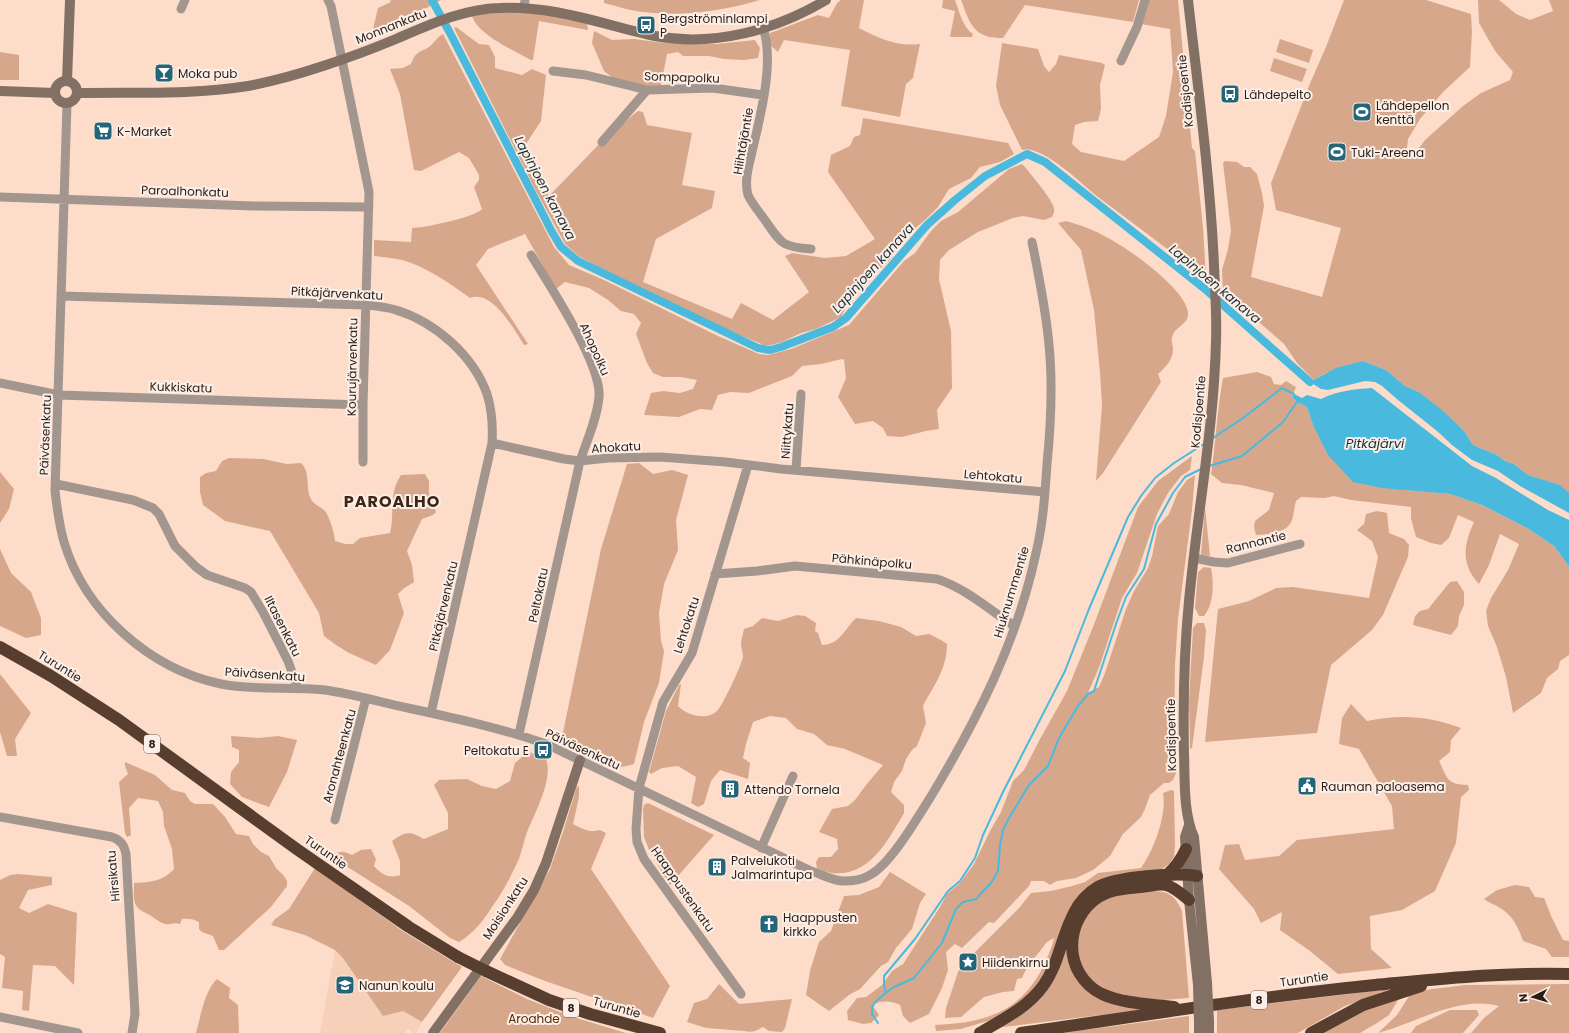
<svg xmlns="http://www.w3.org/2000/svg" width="1569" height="1033" viewBox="0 0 1569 1033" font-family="Poppins,sans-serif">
<rect width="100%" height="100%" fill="#fdddca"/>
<!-- built -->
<path fill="#f7d0ba" d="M335,950L403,1011L422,1022L416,1033H413L408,1028L404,1033H320Z"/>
<!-- green -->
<path fill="#d7a78b" d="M390,0H441L414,15L392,24L380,33L373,29L378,8L391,2Z
M604,0H760C722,11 683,17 644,12C630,11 617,6 604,3Z
M841,0H864L859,28C878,38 897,47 920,44L913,78L906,84L900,117L841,106L850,50L784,40L778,52L770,45V33L818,15L829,18L837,3Z
M943,0H955C959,11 963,28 973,34L972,37H950L955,11L942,8Z
M961,0H1139L1133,22L1025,5L1003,38C997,38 989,38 984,35C970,30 966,12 961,0Z
M1149,0H1178L1192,148L1195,151L1203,227L1206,278L1094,194C1080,182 1040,144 1022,150L1000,105L996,86L1002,43L1038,49L1044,66L1049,72L1056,64L1059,55L1102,63L1105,65L1100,85L1101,109L1098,121L1084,122L1075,125L1072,144L1081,152L1124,161L1159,137L1166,116L1173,72L1170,29L1141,24Z
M1344,0H1426L1471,14L1472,32L1470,67L1443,92L1420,119L1408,139L1407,148L1401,159L1415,154L1425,140L1463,106L1481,93L1510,80L1513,72L1495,51L1479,23L1478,0H1499L1516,14L1530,20L1553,11L1549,0H1569V493L1559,485L1528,475L1514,464L1505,461L1497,455L1473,445L1464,431L1419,392L1405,386L1386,370L1363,361L1326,373L1314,380L1297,363L1284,344L1252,316L1229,297L1223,290L1222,270L1228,249L1231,231L1223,163L1225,161L1237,162L1244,167H1250L1257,174L1262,193L1264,206L1251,277L1322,297L1341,228L1276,210L1271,183L1311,81L1326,47Z
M509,12C534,14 563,14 587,23L588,30L539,21L533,60H531C515,51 478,35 472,16L474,15Z
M456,27L479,44L489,45L495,57V68L522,75L532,69L546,75L541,121L524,147L549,196L608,135L638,111L643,112L647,125L692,133L682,185L715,191L712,208L656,239L643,282L732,319L741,303L773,320L809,292L785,256L792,253L825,258L846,256L875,239L828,172L831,155L850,146L854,137L860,135L863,118L1008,143L1014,154L1000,162L980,167L971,178L949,189L938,207L926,219L905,237L890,260L866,281L850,299L841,317L816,329L801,333L782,342L771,345H764L730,331L615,276L580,257L565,244L535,189L454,28Z
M594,31L612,40L634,39L665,43L717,44L755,40L760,48L758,58L744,60L724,59L709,56H683L678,52L667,54L661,85L643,86L613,78L604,71L592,43Z
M443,34L554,247L569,265L604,280L718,336L759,354L768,355L791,349L849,325L904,261L915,253L931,231L941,221L958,212L1009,169L1022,164L1025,167C1032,176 1052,199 1054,208C1055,211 1053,215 1052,217L1044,220L1023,216L1013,218L978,232L949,250L940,260L939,279L951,331L952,388L937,410L939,429L926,431L902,437L887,436L883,428L873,421L855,424L838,397L846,378L844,360L842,359L821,364L802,366L792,376L749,393L730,392L718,395L712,410L700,409L679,417L644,415L651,393L663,391L680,393L693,389L697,380L681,377H663L653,373L647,363L636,334L641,323L634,314L621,311L608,300L589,288L565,282L556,289L525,234L488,249L476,265L528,344L524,345C514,329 492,289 470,298C449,283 427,267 402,260C393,258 383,257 374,256V240L411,242L412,228C424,228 476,217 482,209L474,187L479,180V175L469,158L459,152L421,171L414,170L400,94L390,69L403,68L411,64C416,51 419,53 429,47C434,43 437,37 443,34Z
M1280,39L1313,50L1309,63L1276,52Z
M0,52L19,55V80H0Z
M1274,58L1307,69L1302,82L1270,71Z
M1066,221C1080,225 1095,230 1108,238C1128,248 1187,290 1188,313C1189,324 1176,326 1173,335C1170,340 1173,344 1173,349C1173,360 1165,368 1158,374L1161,382L1103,473L1096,481L1102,405L1100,373L1094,310L1081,250L1058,223Z
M1257,372L1271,377L1274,384L1281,385L1286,381L1296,387L1292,397L1297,402L1307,407L1313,425L1407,490L1450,494L1482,505L1527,528L1554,546L1568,565L1569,569V655L1560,661L1558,669L1547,678L1541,693L1513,713L1506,677L1497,647L1488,626L1486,611L1491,598L1508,570L1519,544L1500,534L1489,565L1479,584C1461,564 1463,546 1474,522L1458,515L1449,538L1441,545L1431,543L1416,537L1411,518V507L1351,500L1334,496L1325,498L1301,497L1296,501C1294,507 1294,514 1292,520C1288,533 1268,534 1256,535L1254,527L1255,521L1269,510L1274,493L1241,485L1222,483L1211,474C1216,442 1217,410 1223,378Z
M1192,456L1190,470L1181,476L1168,493L1157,514L1137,573L1122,598L1100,665L1088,693L1099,687L1105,673L1126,609L1134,591L1148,568L1152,556L1158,526L1169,514L1178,492L1187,480L1195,475L1192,510L1178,619L1175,665L1174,735L1176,773L1173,780L1169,783H1164L1150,795L1145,809L1141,817L1123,834L1110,856L1093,870L1076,878L1057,881L1050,885L1044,881H1031L1029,886L994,923L989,922L962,948L955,944L946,952L948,970L942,988L929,1014L910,1023L903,1016L900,1005C893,1001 882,1000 874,1004V1008L879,1015L871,1023L863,1024L848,1020L847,1011L857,998L866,997L882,985L892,971L903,964L940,907L947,894L960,883L974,864L990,831L1001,812L1013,781L1024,770L1040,739L1067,691L1093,627L1138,507L1158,481Z
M229,458L263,459L287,464L301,463C311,472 305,487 311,499C314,505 320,506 325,511C329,516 335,534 335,541L345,544H353L360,538L390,533C395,513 388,494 401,475L425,474L429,481V493L436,512L433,515L422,519L407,551L412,565L414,582L403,589L398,594L404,613L390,650L376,665L349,653L336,645L324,636L319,613L270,531L225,521L203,505L200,492V477L206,473L216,471L222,461Z
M639,463L653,474L672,470L688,475L676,520L678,550L664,584L659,613L661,641L664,651L659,683L644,722L634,764C629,765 624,767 619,767C601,769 576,751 561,742L601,549L627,464Z
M0,472L14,489L9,509L0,523Z
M1205,507L1210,556L1201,555Z
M1377,511L1387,513L1389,533L1404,539L1409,545L1408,557L1383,615L1372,630L1331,665L1317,733L1205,742L1218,609L1249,601L1276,588L1293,587L1369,598L1378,557L1372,541L1357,530L1364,524L1366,514Z
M0,549L11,573L31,592L41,618V635L26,638L0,626Z
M1204,567L1211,568C1214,583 1214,604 1204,616H1199L1195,608L1198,572Z
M1457,581L1464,592V605L1459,616L1458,626L1451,635L1413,625L1415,616L1420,611L1428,609L1450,582Z
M797,615L805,616L816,623L815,631L818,633L822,645C840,645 845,628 856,618L879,621L901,627L916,636L929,634L941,640L947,644C947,669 934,685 923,706L926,723L917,746L912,750L906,759L902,771L894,782L891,792L904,805V813C888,840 870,877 832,873C827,872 821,870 817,868L816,862L819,857H831L838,849L837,839L819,832L832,809L848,806L855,800L866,785L883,765L845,749L827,745L814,734L797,729L786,718L770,716L753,722L746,744L743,758L750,763L748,779L720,770L711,781L704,804L698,807L691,803L696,777L678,766L662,768L651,774L649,772L666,711L679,685L681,684L678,706C686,715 707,721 717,711C723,705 742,664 743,657C743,653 741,648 741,644C741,640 743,634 744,629L753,626L762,618L778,621Z
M1197,623H1204L1206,630L1204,657L1192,748L1190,749L1189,700L1193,628Z
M0,674L31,713L15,739L17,756H7L0,732Z
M1351,704L1367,721C1401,714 1429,716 1461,728L1451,740L1450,752L1439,761C1448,779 1446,784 1468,785L1469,790L1461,797L1456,843L1435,891L1402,910L1370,916L1371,949L1392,968L1338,974L1310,951L1280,930L1282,912L1261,923L1254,909L1219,869L1225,845L1239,844L1245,860L1279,856L1297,840L1394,829L1392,806L1359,749L1339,744L1342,718Z
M231,736L258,738L278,736L297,740L287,772L269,807L242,797L230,784L231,772L239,762V750L232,747Z
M528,752L545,757C555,776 535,813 527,832C524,841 522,850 519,859C512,874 504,890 494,904C484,920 475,932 459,942L450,938L409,906L335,859V854C341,850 346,852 352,855L361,850L371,849L376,859L374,866C381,874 389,879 400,875V861L392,841C406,831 410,831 424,839L448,829V813L434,785L439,780L467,779L482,786L496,789L510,781L515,763Z
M125,762L155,775L172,790L185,793L190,801L195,804H213L225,817L236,834L249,836L253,844L261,852L269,856L276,868L284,876L287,881V886L271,907L224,950H219L213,936L202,932L199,929V922C194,919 188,918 182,919L180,924C174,922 171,925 165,924C158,922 154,917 148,914C131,907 134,899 134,883C150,882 162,882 174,869L172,849L164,826L163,812L158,801L138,798L129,808L131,835L127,837L125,833L119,782L128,774L125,766Z
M577,786L579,787V797L573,824C583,829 589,833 600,830L606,833L591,869L670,986L653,1018C604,1000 553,986 505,965L500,959L550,869L563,832Z
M1171,790L1174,791L1175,844L1174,857L1169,864L1161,870L1108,877L1029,996L1001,1017L961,1029L936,1031L935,1025C983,1023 1020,1013 1043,967C1047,958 1052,948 1054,938C1044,943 1046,944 1040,951C1032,961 1027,966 1022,978L1017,979L1014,991L1003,992L984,997L961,1017L945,1018L946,1008L958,972L966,961L1020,907L1031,893L1051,891L1072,886L1085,882L1098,873L1141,868C1154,850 1167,815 1163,793Z
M648,803L714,835L670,885L650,852L644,837L643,809L644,805Z
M315,868L404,932L462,967L422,1022L403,1011L383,1016L343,958L335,950L305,935L271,925L275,919L289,909Z
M890,872L926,894L920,903L912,929L896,948L888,962L881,966L860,989L849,995L829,1011L806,995L810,971L819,942L831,931L844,896L859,895L879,887Z
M18,874L52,877V885L28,890L19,908L29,913L48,904L77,913L74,985L55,966L33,965L29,1011L22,1010L23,991L2,988L5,957L0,954V880L10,875Z
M1515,885L1529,887L1535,897L1544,898L1552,918L1563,940L1569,941V957H1552L1546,949L1523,941C1519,929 1513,915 1500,908C1494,904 1491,904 1484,899L1497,890Z
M1148,891C1167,891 1174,893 1182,911L1189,998L1163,1000L1114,995L1083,974L1075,941L1084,917L1104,899L1120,894Z
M1068,934L1078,978L1149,1009L996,1028L1020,1013Z
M481,976L527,999L570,1016L626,1033H440Z
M217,979L230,988L229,998L238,1005L239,1033H196C201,1015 204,992 217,979Z
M719,984L739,1004L792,999L785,1028L782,1032L769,1031L763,1027C756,1031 752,1033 744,1031L706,1028L687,1022L694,1003L707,999Z
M1569,984V1033H1471L1484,1018L1499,1006C1459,995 1416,1023 1378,1033L1397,1015L1411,993L1432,989L1466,985Z
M1391,989L1345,1006L1298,1033H1217V1010Z
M1400,997L1389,1015L1377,1023L1360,1033H1319L1357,1011Z
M1450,1010H1477L1479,1015L1463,1033H1411L1416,1026Z
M1189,1016V1033H1062Z"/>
<!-- water -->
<path fill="#49bade" d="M1363,361L1386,370L1405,386L1419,392L1443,411L1464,431L1473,445L1497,455L1505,461L1514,464L1528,475L1560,485L1569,493V513L1520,486L1498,471L1472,460L1452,445L1437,431L1398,400L1382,386L1375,382L1365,381L1328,390L1321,389L1310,382L1336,368Z
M1372,388L1472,466L1496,478L1548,510L1569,520V569L1568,565L1554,546L1527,528L1482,505L1450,494L1382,488L1353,482L1328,455L1313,425L1307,407L1297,402L1292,397L1294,394L1302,398L1307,395L1321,399C1337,391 1354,389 1372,388Z"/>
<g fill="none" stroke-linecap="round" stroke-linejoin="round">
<!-- stream -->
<path stroke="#49bade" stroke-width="2" d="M1213,438L1243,418L1282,388L1294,394
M1209,466L1242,456L1283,422L1297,402
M886,993L884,986V976L915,939L948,891L960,881L975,858L983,835L1003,792L1065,671L1089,609L1128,517L1141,496L1155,478L1174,463L1204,444
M878,1023L872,1014V1007L877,1000L892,988L914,978L942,943L956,909L963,902L976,899L991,883L998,871L1000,845L1003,830L1009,818L1029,785L1048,766L1059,738L1078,706L1088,694L1094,691L1117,621L1126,597L1144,569L1156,524L1173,493L1185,477L1201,469"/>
<!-- canal -->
<path stroke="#49bade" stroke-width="8" d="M432,0L450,33L552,232L561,247L578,261L758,348L770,350L781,347L833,327L846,318L927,225L955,200L985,176L1027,154L1045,162L1205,289L1310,382"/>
<!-- street -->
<path stroke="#a3968e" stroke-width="9" d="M328,0L331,6L369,192L363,405V462
M524,8L525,0
M181,9L185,0
M763,28C775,62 760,117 752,152C749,165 744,181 748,195C752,204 761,214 767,223C782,245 784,247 811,249
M1121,61L1137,27L1145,0
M553,71L586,75L647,90L713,88L763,95
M67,104L55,491C57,508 59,525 64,542C85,612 150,669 221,684C256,691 290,686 325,690C353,694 380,702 408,708C454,718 501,728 546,744L811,871C821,874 833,881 843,881C851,881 862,880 868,876C890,866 917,818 930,798C977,720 1017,642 1036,553C1043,524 1045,494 1047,464C1051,424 1053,385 1049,345C1046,310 1039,276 1032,242
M602,142L647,90
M0,197L253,206L369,207
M62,296L366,305C376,306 387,307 396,310C435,322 473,355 487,394C492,410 493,426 492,443L431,713
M0,383L59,395L363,405
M492,443L564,459L580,461L608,458L660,457L726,462L781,469L1045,492
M796,470L801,394
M56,484L133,500L153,508L159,514L175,546L196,567L207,575L245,588L251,592L263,612L288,661L298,689
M1194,558L1214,562L1228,563L1300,544
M715,574L757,571L795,566L937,579C965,588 990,610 1014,626
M519,734L580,461C587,440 597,419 599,397C602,365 549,284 531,255
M0,817L112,837C121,840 124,845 126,854L135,1014L132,1033
M335,820L366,698
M761,848L793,776
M741,994L644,859L637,842L636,829L639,788L663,702L692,653L748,465
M0,1017L78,1033"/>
<!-- secondary -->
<path stroke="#837064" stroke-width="10" d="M1188,0C1198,88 1210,176 1214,265C1215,290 1217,315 1216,341C1214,428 1197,514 1189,601C1184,652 1183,703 1184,753C1185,779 1183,813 1194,837L1207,983
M55 92a11 11 0 1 1 22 0a11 11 0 1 1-22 0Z
M67,81L70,0
M0,91L55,93
M78,93C135,92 192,95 248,86C274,81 299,74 323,66C348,58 372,49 396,39C429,25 463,9 499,8C553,5 604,25 655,36C714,47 776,30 826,0
M1189,825L1185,837L1189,900L1198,985
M433,1033L517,918L534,890L546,863L580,760
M1199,1033V1023
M1209,1033V1021"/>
<!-- highway -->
<path stroke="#583e2f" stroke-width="12" d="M0,647L51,676L119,720L298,850L409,927L458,957
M1167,875C1176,867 1181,860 1186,849
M486,971L549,1000L590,1014L660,1033
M1174,1007C1151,1004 1124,1004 1102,994C1062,974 1063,919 1100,896C1112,889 1125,889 1139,887C1147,887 1158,883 1166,885C1174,887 1183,895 1189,900
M980,1033C1003,1019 1027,1008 1043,986C1059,964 1061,937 1074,913C1079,903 1088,893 1098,887C1115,877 1177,872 1197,876
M1021,1033C1139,1016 1257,997 1375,985C1440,979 1504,972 1569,974
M1311,1033L1363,1005L1421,986"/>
<!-- secondary-bridge -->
<path stroke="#837064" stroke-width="10" d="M1207,983L1209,1021
M1198,985L1199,1023"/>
<!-- highway-bridge -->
<path stroke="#583e2f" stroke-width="12" d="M458,957L486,971"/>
</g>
<!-- icons -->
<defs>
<symbol id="bus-square" viewBox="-11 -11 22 22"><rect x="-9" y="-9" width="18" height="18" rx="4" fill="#25657a" stroke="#fcefe7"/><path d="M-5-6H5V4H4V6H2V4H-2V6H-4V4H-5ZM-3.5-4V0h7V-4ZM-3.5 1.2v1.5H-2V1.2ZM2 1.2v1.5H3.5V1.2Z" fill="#fff"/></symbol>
<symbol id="bar-square" viewBox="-11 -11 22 22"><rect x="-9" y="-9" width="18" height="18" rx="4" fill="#25657a" stroke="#fcefe7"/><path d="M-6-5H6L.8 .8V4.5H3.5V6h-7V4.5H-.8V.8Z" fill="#fff"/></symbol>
<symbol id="stadium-square" viewBox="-11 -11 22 22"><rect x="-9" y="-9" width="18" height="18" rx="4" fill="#25657a" stroke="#fcefe7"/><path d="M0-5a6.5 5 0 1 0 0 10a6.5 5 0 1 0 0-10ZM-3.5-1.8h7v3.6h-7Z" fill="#fff"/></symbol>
<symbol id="supermarket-square" viewBox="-11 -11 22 22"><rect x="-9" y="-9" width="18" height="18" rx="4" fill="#25657a" stroke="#fcefe7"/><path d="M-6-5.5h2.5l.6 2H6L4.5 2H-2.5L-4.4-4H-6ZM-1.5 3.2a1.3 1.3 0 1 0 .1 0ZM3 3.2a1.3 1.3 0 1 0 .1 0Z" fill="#fff"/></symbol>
<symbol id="civic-square" viewBox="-11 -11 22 22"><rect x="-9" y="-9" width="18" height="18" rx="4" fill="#25657a" stroke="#fcefe7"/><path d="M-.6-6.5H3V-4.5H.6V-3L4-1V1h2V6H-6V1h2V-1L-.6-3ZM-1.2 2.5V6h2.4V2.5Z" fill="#fff"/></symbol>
<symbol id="building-square" viewBox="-11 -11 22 22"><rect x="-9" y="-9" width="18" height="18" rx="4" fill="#25657a" stroke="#fcefe7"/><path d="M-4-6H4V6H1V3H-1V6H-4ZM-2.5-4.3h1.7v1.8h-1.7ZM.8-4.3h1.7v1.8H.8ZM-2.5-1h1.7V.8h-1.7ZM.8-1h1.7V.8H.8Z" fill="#fff"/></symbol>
<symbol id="church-square" viewBox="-11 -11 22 22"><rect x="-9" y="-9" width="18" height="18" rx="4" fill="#25657a" stroke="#fcefe7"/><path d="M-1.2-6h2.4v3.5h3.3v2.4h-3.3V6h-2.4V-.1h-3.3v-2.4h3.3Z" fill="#fff"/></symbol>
<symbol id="sight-square" viewBox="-11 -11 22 22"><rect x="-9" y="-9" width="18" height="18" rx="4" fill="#25657a" stroke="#fcefe7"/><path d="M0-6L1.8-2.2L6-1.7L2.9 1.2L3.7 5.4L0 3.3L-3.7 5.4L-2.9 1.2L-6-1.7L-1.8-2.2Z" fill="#fff"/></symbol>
<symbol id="school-square" viewBox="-11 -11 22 22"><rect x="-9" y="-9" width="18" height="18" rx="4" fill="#25657a" stroke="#fcefe7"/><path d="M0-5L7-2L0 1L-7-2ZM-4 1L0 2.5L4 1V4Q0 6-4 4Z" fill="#fff"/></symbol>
</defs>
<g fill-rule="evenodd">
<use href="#bus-square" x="635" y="14" width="22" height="22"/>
<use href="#bar-square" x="153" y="62" width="22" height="22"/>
<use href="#bus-square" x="1219" y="83" width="22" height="22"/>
<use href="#stadium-square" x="1351" y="101" width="22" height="22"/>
<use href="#supermarket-square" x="92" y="120" width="22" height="22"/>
<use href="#stadium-square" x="1326" y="141" width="22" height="22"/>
<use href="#bus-square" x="532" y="739" width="22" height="22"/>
<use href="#civic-square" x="1296" y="775" width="22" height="22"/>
<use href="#building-square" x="719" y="778" width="22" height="22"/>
<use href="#building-square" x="706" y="856" width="22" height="22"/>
<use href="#church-square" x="758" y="913" width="22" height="22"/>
<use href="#sight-square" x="957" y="951" width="22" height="22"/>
<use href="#school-square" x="334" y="974" width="22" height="22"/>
</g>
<g text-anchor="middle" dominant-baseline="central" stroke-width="4" stroke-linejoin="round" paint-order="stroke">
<!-- shield labels -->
<g fill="#fcefe7" stroke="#695d55" stroke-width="1">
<rect x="144" y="735" width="16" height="18" rx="3"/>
<rect x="1251" y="991" width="16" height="18" rx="3"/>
<rect x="563" y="999" width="16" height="18" rx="3"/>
</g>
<g font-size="11" font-weight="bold" fill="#2a1e17">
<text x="152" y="744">8</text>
<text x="1259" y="1000">8</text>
<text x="571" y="1008">8</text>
</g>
<!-- poi labels -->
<g font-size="12" fill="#2a1e17" stroke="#fcefe7" text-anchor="start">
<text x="660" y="18">Bergströminlampi<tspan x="660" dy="14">P</tspan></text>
<text x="178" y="73">Moka pub</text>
<text x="1244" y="94">Lähdepelto</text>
<text x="1376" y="105">Lähdepellon<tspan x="1376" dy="14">kenttä</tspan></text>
<text x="117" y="131">K-Market</text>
<text x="1351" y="152">Tuki-Areena</text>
<text x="529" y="750" text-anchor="end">Peltokatu E</text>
<text x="1321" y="786">Rauman paloasema</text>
<text x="744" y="789">Attendo Tornela</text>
<text x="731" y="860">Palvelukoti<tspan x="731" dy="14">Jalmarintupa</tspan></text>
<text x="783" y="917">Haappusten<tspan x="783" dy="14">kirkko</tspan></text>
<text x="982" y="962">Hiidenkirnu</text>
<text x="359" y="985">Nanun koulu</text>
</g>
<!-- street labels -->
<g font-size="12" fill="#2a1e17" stroke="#fcefe7">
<text transform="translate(391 26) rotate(-22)">Monnankatu</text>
<text transform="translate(682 77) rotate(2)">Sompapolku</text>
<text transform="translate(1185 91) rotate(-96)">Kodisjoentie</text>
<text transform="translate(743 141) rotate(-80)">Hiihtäjäntie</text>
<text transform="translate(185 191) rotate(2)">Paroalhonkatu</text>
<text transform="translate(337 293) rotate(3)">Pitkäjärvenkatu</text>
<text transform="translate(595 349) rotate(66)">Ahopolku</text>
<text transform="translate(352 367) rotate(-89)">Kourujärvenkatu</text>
<text transform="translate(181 387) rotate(2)">Kukkiskatu</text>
<text transform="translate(1198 412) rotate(-85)">Kodisjoentie</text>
<text transform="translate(787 431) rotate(-86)">Niittykatu</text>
<text transform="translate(45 435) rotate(-88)">Päiväsenkatu</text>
<text transform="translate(616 447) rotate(-3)">Ahokatu</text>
<text transform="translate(993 476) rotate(5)">Lehtokatu</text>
<text transform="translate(1256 542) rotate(-14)">Rannantie</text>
<text transform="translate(872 561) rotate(5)">Pähkinäpolku</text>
<text transform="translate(1011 592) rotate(-73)">Hiuknummentie</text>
<text transform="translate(538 595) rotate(-78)">Peltokatu</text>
<text transform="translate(443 606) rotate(-77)">Pitkäjärvenkatu</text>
<text transform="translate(686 625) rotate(-72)">Lehtokatu</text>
<text transform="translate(283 626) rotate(63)">Iltasenkatu</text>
<text transform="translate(60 666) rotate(32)">Turuntie</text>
<text transform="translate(265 674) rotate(4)">Päiväsenkatu</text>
<text transform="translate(1171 735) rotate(-91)">Kodisjoentie</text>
<text transform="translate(583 749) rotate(25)">Päiväsenkatu</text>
<text transform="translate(339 756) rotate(-75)">Aronahteenkatu</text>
<text transform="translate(326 852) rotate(35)">Turuntie</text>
<text transform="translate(113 876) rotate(-95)">Hirsikatu</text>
<text transform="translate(683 889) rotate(55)">Haappustenkatu</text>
<text transform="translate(505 908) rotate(-57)">Moisionkatu</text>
<text transform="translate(1304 979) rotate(-8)">Turuntie</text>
<text transform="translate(617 1007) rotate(16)">Turuntie</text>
</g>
<!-- park labels -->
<g font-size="12" fill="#592801" stroke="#fcefe7">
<text x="534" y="1018">Aroahde</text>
</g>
<!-- water labels -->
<g font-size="13" font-style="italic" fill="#1a2e35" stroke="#fcefe7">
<text transform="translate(545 188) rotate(62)">Lapinjoen kanava</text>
<text transform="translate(873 268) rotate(-48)">Lapinjoen kanava</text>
<text transform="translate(1215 284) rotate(40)">Lapinjoen kanava</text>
<text x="1375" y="443">Pitkäjärvi</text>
</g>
<!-- district labels -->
<g font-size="16" font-weight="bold" letter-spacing="1" fill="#3d2617" stroke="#fcefe7">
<text x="392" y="501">PAROALHO</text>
</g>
</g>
<!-- north arrow -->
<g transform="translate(1533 997) rotate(265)" stroke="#fcefe7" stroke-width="3" paint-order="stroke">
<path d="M0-3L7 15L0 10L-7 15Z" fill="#2a1e17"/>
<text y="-6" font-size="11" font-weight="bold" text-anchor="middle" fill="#2a1e17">N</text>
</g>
</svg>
